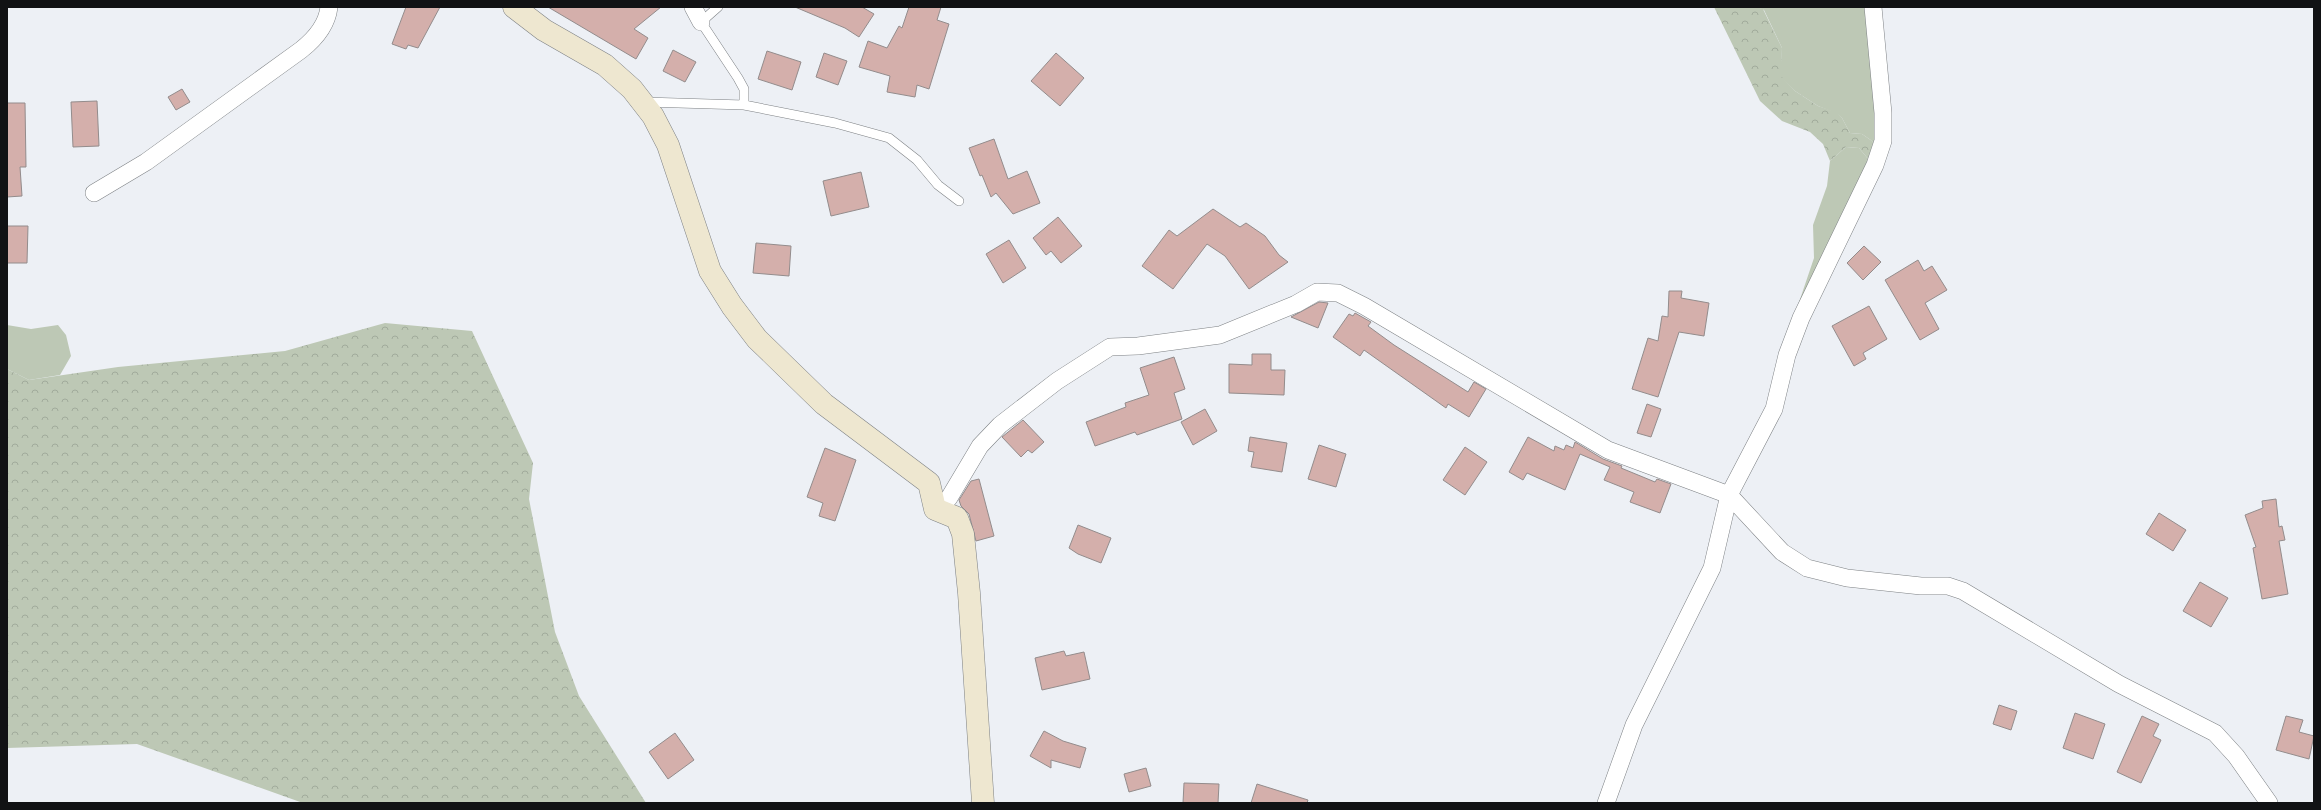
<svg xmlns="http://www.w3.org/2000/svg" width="2321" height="810" viewBox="0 0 2321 810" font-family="Manrope,sans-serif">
<defs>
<pattern id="forest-crowns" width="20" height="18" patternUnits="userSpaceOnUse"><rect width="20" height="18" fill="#bdc8b5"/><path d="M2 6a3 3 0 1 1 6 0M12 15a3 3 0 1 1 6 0" fill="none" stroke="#a1ab9b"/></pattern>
</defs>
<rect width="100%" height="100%" fill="#edf0f5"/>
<!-- grass -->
<path fill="#bdc8b5" d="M1757,7H1866L1877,114L1875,143L1862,134L1850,133L1842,118L1836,113L1818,106L1795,91L1780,76L1782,48L1764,10Z
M1846,147L1859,148L1869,160L1794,317L1814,258L1813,225L1827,186L1830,161Z
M7,325L31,329L58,325L66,335L71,356L60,375L29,380L7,369Z"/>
<!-- forest -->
<path fill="url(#forest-crowns)" d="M1714,7H1757L1763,9L1782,48L1781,76L1795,91L1818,106L1836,112L1842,118L1850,133L1862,134L1875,143L1869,160L1859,148L1846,147L1830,161L1823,144L1810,132L1782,121L1760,101Z
M385,323L472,331L533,463L529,499L555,632L579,696L646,803H303L137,744L7,748V369L29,380L118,367L285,351Z"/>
<!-- building -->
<path fill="#d4afab" stroke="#938c8c" d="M406,7H440L418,48L408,45L406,49L392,44Z
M548,7H661L634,29L648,38L636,59Z
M795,7H862L874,14L859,37L845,28Z
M909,7H941L937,20L949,24L929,89L917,85L915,97L887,92L890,76L859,67L868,41L887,48L899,26L902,28Z
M673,50L696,62L685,82L663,71Z
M767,51L801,62L792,90L758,79Z
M824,53L847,61L838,85L816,77Z
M1056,53L1084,78L1060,106L1031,81Z
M182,89L190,102L176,110L168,97Z
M97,101L99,146L73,147L71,102Z
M7,103H25L26,167H20L22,196L7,197Z
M994,139L1008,179L1027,171L1040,203L1013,214L996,193L991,197L982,175L980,176L969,148Z
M861,172L869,207L831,216L823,181Z
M1213,209L1240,227L1246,223L1265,236L1279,255L1288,262L1249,289L1225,256L1207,244L1173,289L1142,266L1169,230L1177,236Z
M1058,217L1082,246L1061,263L1051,251L1046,255L1033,238Z
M7,226H28L27,263H7Z
M1009,240L1026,268L1003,283L986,254Z
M756,243L791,246L789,276L753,273Z
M1864,246L1881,262L1863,280L1847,263Z
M1918,260L1924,271L1932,266L1947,290L1925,303L1939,329L1920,340L1885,280Z
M1669,291H1682L1681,298L1709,303L1704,336L1679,332L1658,397L1632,389L1648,338L1658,341L1662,316L1668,317Z
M1319,302L1328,303L1318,328L1291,317Z
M1869,306L1887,339L1863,353L1866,359L1854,366L1832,326Z
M1355,313L1371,322L1368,326L1394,345L1468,392L1474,382L1486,389L1469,417L1448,404L1446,408L1364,350L1360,356L1333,337L1349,314L1353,316Z
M1252,354H1271V370H1285L1284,395L1229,393V364L1252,365Z
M1174,357L1185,389L1174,393L1182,419L1137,435L1135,432L1095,446L1086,422L1126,407L1125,403L1149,395L1140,368Z
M1647,404L1661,409L1651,437L1637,433Z
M1205,409L1217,431L1193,445L1181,422Z
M1023,420L1044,442L1032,453L1028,450L1021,457L1002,437Z
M1250,437L1287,443L1282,472L1251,467L1254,452L1248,451Z
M1528,437L1554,451L1555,446L1564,450L1566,445L1573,448L1575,442L1603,459L1622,466L1621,468L1655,482L1657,479L1671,484L1660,513L1630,502L1634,492L1604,480L1610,467L1580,454L1565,490L1527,473L1523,480L1509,472Z
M1319,445L1346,454L1336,487L1308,479Z
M1465,447L1487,462L1465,495L1443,480Z
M825,448L856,460L835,521L819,516L823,503L807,497Z
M979,479L994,536L976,541L969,514L961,506L959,500L971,481Z
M2276,499L2279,527L2282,526L2285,540L2279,541L2288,594L2262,599L2253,548L2256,547L2245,515L2263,508L2262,501Z
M2159,513L2186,530L2173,551L2146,534Z
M1078,525L1111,538L1101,563L1078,554L1069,548Z
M2200,582L2228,598L2211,627L2183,611Z
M1064,651L1066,656L1084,652L1090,679L1042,690L1035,658Z
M1999,705L2017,711L2011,730L1993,724Z
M2075,713L2105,724L2093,759L2063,748Z
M2142,716L2159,724L2153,736L2161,740L2141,783L2117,772Z
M2286,716L2303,720L2299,732L2314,736L2309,759L2276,750Z
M1044,731L1063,741L1086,748L1080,768L1051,760V768L1030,756Z
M675,733L694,760L668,779L649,752Z
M1146,768L1151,786L1129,792L1124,774Z
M1184,783L1219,784L1218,803H1183Z
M1257,784L1308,800L1307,803H1251Z"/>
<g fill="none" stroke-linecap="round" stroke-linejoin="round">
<defs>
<path id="lane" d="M718,7L701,22L738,78L744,89V105
M645,102L744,105L835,123L889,138L917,160L938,185L959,201"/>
<path id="street" d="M693,7L701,22
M94,193L146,162L301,50C315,39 327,25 329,7
M935,509L949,498L980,446L1000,425L1057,381L1110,347L1138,346L1220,335L1296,304L1317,292L1338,293L1364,306L1608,450L1729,495L1782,552L1807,568L1847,578L1921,586H1948L1963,591L2119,684L2215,733L2236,756L2269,803
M1606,803L1634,725L1712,568L1729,495L1774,409L1787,355L1801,318L1875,165L1883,141V113L1873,7"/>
<path id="secondary" d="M514,7L544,30L605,65L632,89L653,116L668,145L710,271L732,306L757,339L824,404L929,483L935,509L957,518L963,534L969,593L983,803"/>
</defs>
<!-- lane casing -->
<use href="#lane" stroke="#7d8084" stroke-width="10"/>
<!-- street casing -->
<use href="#street" stroke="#7d8084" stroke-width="18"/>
<!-- secondary casing -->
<use href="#secondary" stroke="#7d8084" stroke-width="23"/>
<!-- lane -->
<use href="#lane" stroke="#fff" stroke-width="9"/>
<!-- street -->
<use href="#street" stroke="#fff" stroke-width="17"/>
<!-- secondary -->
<use href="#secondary" stroke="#eee7d0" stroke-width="22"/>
</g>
<!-- border -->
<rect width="2321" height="810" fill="none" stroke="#111214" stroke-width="16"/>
</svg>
